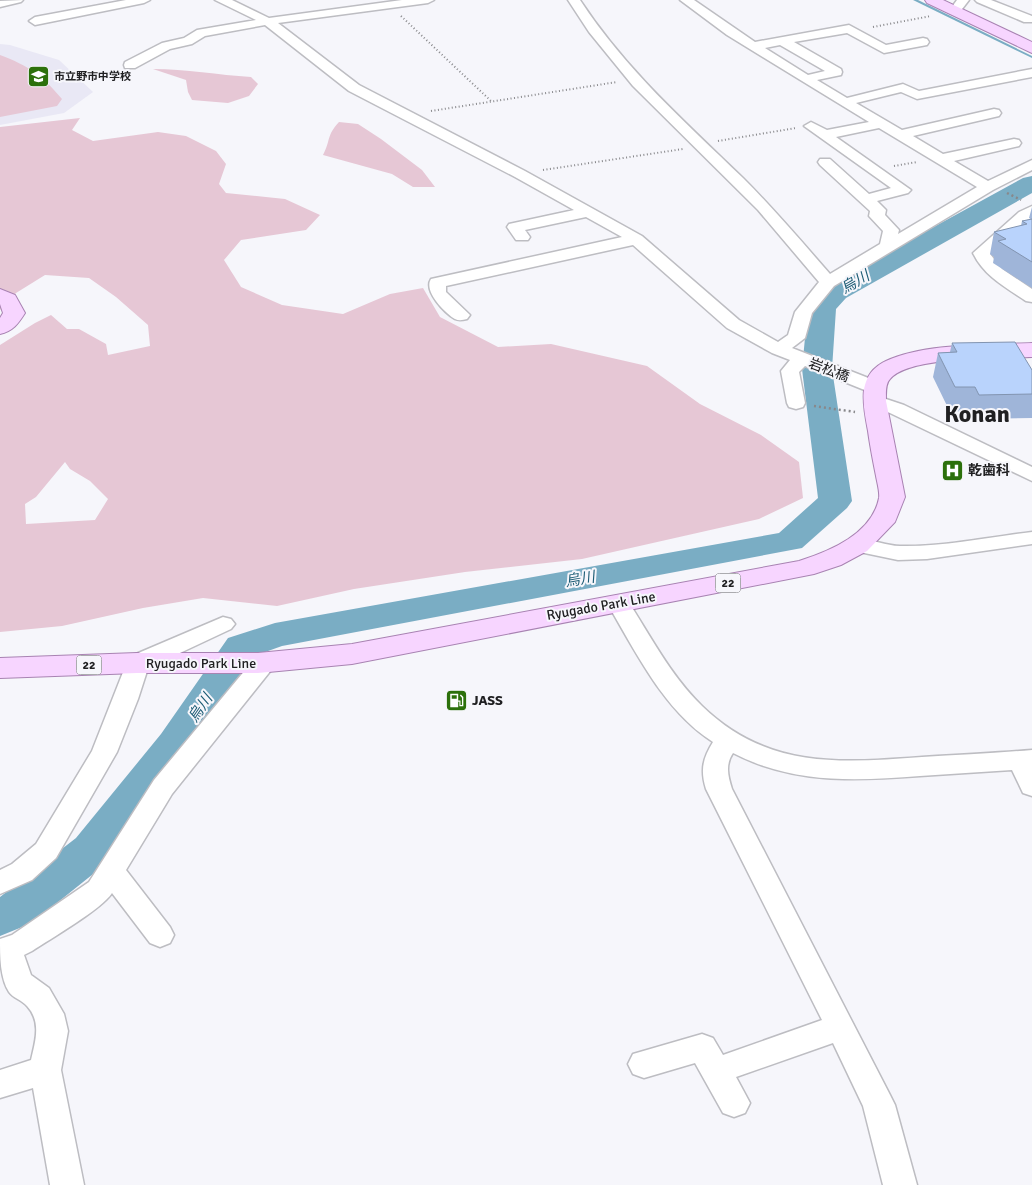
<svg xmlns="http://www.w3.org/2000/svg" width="1032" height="1185" viewBox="0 0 1032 1185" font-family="Signika,'Noto Sans JP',sans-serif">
<rect width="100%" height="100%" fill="#f6f6fb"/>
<!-- built -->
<path fill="#e9e8f5" d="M0,44L10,45L59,60L93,92L64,113L0,125Z"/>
<!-- green -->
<path fill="#e6c7d5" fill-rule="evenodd" d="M0,55C29,66 42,75 62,99L57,106L0,117Z
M153,69C186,69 218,75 251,77L258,84L249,96L228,103L192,100L188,92L186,80Z
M80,118L72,130L93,141L158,132L186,136L216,151L226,164L219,184L226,193L285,199L320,215L306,230L241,240L224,260L241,287L282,305L343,314L390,294L423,288L440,317L498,347L551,344L647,366L700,404L761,435L799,462L803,498L759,519L582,559L465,572L354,589L277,606L203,598L143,608L62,626L0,632V345L35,323L51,315L67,329H79L106,344L108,355L150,346L148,325L116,297L89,278L45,275L16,293L0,310V127ZM65,462L70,469L90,481L108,499L95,520L26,524L25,504L36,497Z
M339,122L358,124L381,139L422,170L435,187H413L392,174L323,155C331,140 326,136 339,122Z"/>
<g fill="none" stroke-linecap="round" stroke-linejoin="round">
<!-- stream -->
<path fill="#7aadc4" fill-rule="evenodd" d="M913,0H918L1032,56V58Z"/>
<!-- river -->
<path fill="#7aadc4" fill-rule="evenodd" d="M1032,176V193L846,298L836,309L832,369L852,501L847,508L802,548L282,646L254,656L189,754L108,862L32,923L0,936V897L76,838L161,734L228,638L275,623L779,533L818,498L802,369L808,307L826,286L1023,178Z"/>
<defs>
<path id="minor" d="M23,0L21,2L0,7V1Z
M126,0H150L144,3L35,25L29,21L35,17Z
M215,0H232L269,18L402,0H434L428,3L278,23L359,85L525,171L642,236L739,320L778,342L788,335L795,312L819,282L758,210L633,86L589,32L568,0H580C626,70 684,121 743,178C774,209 801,241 830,274L880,244L883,231L869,216L870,211L820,165L818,162L820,159H830L869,194L891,188L804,126L811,122L827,130L869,122L727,35L680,0H694L755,42L849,25L886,45L923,38L927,39L929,42L927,45L884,53L847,33L794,42L841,69L842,72L841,75L817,80L847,98L903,84L919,91L1032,69V77L917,99L901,92L856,103L902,130L994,109L999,110L1001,113L999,116L913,136L943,154L1014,139L1019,140L1021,143L1019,146L954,161L988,181L1032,160V170L993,190L834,286L812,313L805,338L792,348L881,383L883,387L881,391L874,393L867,391L805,366L799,372L805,403L803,407L796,409L789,407L787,403L781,371L790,360L772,353L727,328L633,245L446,286V292L470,315L467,319C463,320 459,321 455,319C445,313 423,291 431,279L622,237L586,217L525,230L530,237L528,240H516L507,227L509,224L574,210L515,177L349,91L265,25L205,36L192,44L170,49L135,68H125L124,65L125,62L162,43L184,38L197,30L256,20ZM780,45L825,71L808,75L765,48ZM879,128L977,187L898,234L899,230L885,215L886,210L877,201L908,193L911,190L836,137Z
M957,0H969L959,13H951L949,11Z
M975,0H991L1032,16V22H1024L977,2Z
M1032,206V217L990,254L1002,269L1032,289V302L1026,301C1005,287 984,276 973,253L1019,212Z
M874,395L904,405L1032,467V481L890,413L867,405L865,401L867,397Z
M1032,532V544L927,559L898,560L850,550L847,545L850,540C867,536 883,546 900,546C944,547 989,537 1032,532Z
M618,596L626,598C650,635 670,675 702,706C767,769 839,763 922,757C959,755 996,753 1032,750V796L1023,793L1012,770C981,772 950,774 920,776C854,781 793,784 733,753C725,765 728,776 732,789L890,1095L895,1105L917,1185H883L863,1106L833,1043L736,1077L750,1103L745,1113L734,1117L723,1113L695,1063L644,1078L633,1074L628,1064L633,1054L702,1034L713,1038L723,1055L822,1020L706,789C700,770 703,758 713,742C664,711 636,652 607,603L610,598Z
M223,617L231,619L235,624L231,629L148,668L138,699L117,752L56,858L32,880L0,894V870L12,864L36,844L92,751L129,657Z
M264,655L272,657L276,663L272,669L172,794L126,870L170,927L174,935L170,943L160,947L150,943L112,893C102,909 50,939 32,951L24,955L31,975L49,988L64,1014L68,1031L61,1070L84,1185H50L33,1088L0,1098V1070L31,1060C35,1042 42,1022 27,1006C22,1000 13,998 9,992C0,978 0,956 0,939L12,935L89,882L154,780L256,657Z"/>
<path id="major" d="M925,0H943L1032,42V53L927,3Z
M0,289L15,295L25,313C18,324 13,331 0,334V318L3,313L0,304Z
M1032,343V357C1002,358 909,356 890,379C885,384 886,394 886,401L905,497L895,522L867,551L841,565L814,574L352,664L258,673H137L0,678V658L137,653H258L352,644L799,561C830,551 872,534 879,498C880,492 877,482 876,476C873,461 870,446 868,431C863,405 856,375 886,361C924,343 990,345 1032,343Z"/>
</defs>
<!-- minor casing -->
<use href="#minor" stroke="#bdbdc2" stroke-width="3"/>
<!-- major casing -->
<use href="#major" stroke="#a883b2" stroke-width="2"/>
<!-- path-far1 -->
<path stroke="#88888b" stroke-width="2" stroke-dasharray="1 2.5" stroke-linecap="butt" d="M401,16L491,101
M873,27L931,16
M431,111L617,82
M718,141L796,128
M894,166L917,162
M543,170L683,149"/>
<!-- path -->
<path stroke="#88888b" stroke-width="2.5" stroke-dasharray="2 3" stroke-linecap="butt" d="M1007,193L1021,200
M814,406L855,412"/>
<!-- minor -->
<use href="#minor" fill="#fff" fill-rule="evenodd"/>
<!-- major -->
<use href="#major" fill="#f7d5ff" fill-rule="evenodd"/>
</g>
<!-- wall -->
<path fill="#9fb5d9" d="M1032,207V288L993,263L994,257L990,254L994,232L1021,226L1022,221L1031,219L1029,218Z
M952,343L1032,370V418L973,419L969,411L950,412L933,377L938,353L950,352Z"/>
<!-- building -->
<path fill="#b9d3fc" stroke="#8294b0" d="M1032,219V262L998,241L1006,239L994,232L1027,224L1022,221Z
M1015,342L1032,370V394L979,395L975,387H955L938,353L957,352L952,343Z"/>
<!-- icons -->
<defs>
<symbol id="school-square" viewBox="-11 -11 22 22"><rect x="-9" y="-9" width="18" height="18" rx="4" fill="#2c700b" stroke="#f6f6fb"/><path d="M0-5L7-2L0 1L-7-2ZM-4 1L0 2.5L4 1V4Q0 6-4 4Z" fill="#fff"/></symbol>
<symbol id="hospital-square" viewBox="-11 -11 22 22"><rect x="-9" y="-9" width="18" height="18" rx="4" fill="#2c700b" stroke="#f6f6fb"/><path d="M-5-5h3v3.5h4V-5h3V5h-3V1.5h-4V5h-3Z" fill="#fff"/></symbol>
<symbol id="fuel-square" viewBox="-11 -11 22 22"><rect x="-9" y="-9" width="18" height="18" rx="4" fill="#2c700b" stroke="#f6f6fb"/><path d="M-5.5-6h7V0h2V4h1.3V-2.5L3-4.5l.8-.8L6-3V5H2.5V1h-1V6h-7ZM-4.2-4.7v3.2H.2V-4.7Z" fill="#fff"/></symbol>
</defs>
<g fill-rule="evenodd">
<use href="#school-square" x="26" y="64" width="25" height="25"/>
<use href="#hospital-square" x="940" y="458" width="25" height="25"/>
<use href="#fuel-square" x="444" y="688" width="25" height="25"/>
</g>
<g text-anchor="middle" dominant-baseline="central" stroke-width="4" stroke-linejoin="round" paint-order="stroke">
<!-- far-poi labels -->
<g font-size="11" font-weight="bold" fill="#202022" stroke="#f6f6fb" text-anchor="start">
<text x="54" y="76">市立野市中学校</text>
</g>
<!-- shield labels -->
<g fill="#f6f6fb" stroke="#606063" stroke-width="1">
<rect x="715.5" y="573.5" width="25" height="19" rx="4"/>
<rect x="76.5" y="655.5" width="25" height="19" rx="4"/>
</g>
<g font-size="12" font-weight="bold" fill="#202022">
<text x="728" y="583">22</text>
<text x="89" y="665">22</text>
</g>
<!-- street labels -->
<g font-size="14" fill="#202022" stroke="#f6f6fb">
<text transform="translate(829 370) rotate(21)">岩松橋</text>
<text transform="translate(601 606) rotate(-10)">Ryugado Park Line</text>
<text x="201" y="663">Ryugado Park Line</text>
</g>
<!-- poi labels -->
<g font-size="14" font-weight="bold" fill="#202022" stroke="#f6f6fb" text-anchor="start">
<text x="968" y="470">乾歯科</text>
<text x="472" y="700">JASS</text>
</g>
<!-- water labels -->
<g font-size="15" font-style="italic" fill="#1b5b74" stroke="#f6f6fb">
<text transform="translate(855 282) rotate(-30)">烏川</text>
<text transform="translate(580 579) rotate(-10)">烏川</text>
<text transform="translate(200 708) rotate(-56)">烏川</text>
</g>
<!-- town labels -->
<g font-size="24" font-weight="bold" fill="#202022" stroke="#f6f6fb">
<text x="977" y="414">Konan</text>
</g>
</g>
</svg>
